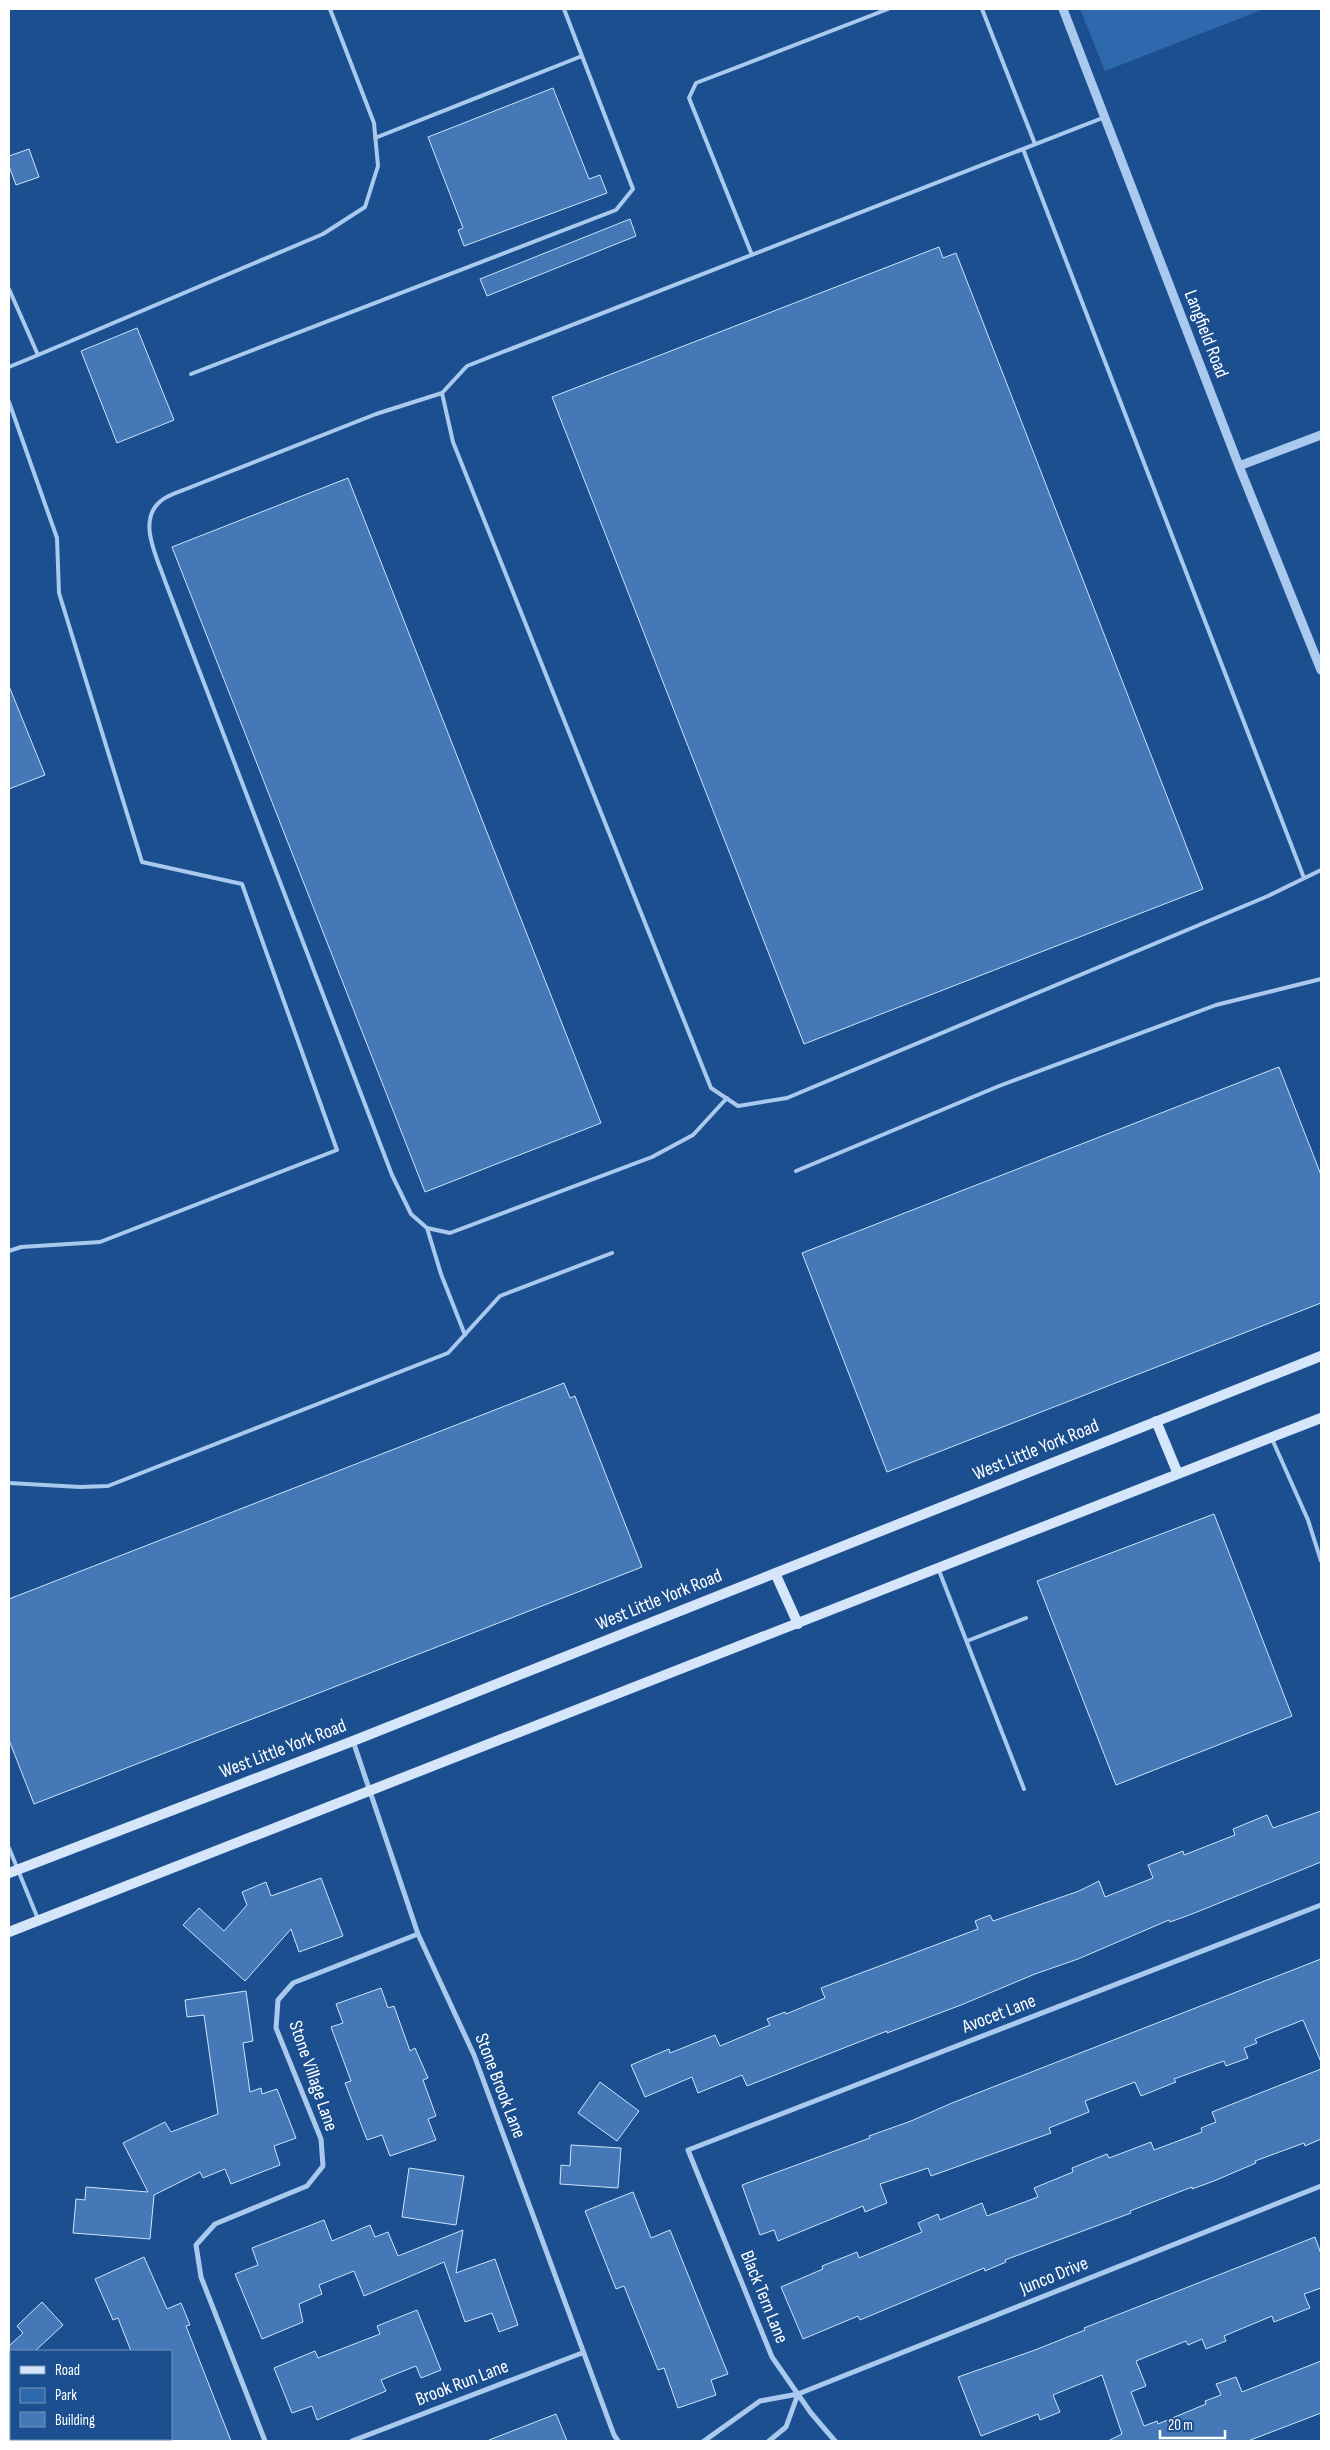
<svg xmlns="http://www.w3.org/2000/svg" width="1330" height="2450" viewBox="0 0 1330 2450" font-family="'Sofia Sans Condensed',sans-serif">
<rect width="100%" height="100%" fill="#1b4f8f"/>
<!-- green -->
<path fill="#2e69ad" d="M1080,9H1264L1105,71Z"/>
<!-- building -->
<path fill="#4478b7" stroke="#cfe3fa" d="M553,88L589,179L600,175L607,193L464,246L458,230L463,228L428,137Z
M29,149L39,177L16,185L9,166V156Z
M630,219L636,236L487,296L480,279Z
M939,247L943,258L956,253L1203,889L804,1044L552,397Z
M137,328L174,420L117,443L81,351Z
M348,478L601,1123L425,1192L172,547Z
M9,686L45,775L9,789Z
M1279,1067L1321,1175V1303L887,1472L802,1253Z
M564,1383L570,1398L575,1396L642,1567L34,1804L9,1740V1599Z
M1214,1514L1292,1716L1116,1785L1037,1581Z
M1321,1811V1862L1192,1914L1170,1922L1169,1920L1078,1959L1035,1974L961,2005L887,2033V2031L747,2086L742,2075L698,2093L692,2077L645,2097L631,2065L669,2049L670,2053L715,2035L720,2046L770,2025L767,2019L785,2012L786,2014L825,1998L821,1988L978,1929L975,1921L990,1915L993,1921L1079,1891L1099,1881L1105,1897L1153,1878L1148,1865L1183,1851L1184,1855L1235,1835L1233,1829L1267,1815L1273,1828Z
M321,1878L343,1936L299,1952L291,1929L245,1981L183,1925L199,1908L224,1931L247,1905L242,1892L266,1882L271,1896Z
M1321,1959V2062L1303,2020L1255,2039L1257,2043L1244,2048L1248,2058L1226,2066L1224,2061L1174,2079L1176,2082L1141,2096L1135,2082L1085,2101L1089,2112L1049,2128L1051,2133L931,2176L928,2168L880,2184L887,2203L865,2212L863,2206L778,2241L774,2230L760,2235L742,2185L870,2138L869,2136L911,2121L952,2103Z
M381,1988L388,2008L394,2006L410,2051L415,2048L428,2078L423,2080L436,2116L428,2119L436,2140L390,2156L382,2135L367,2140L345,2083L351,2081L331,2027L343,2023L336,2004Z
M246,1991L253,2041L243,2043L250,2092L261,2088L262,2094L277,2089L296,2138L274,2146L280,2165L231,2184L225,2169L203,2178L200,2172L154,2195L150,2239L73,2233L76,2199L85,2200L86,2187L148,2192L123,2143L165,2122L171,2132L218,2114L204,2015L187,2017L185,2000Z
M1321,2069V2139L1305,2146L1304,2143L1255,2161L1256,2163L1214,2181L1192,2189V2187L1130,2211L1131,2213L1005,2260L1006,2262L985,2271L984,2268L860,2320L858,2316L803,2339L781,2287L823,2269L822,2266L857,2252L859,2258L922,2232L918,2223L938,2214L940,2220L982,2203L987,2216L1038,2197L1034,2188L1073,2172L1072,2168L1107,2154L1109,2158L1151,2142L1154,2150L1202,2132L1201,2128L1216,2122L1212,2112Z
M600,2082L639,2111L617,2141L578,2113Z
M571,2145L621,2148L618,2188L560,2184L561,2165L570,2166Z
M409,2168L464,2176L456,2225L402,2217Z
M633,2192L651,2238L670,2230L728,2374L711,2380L716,2395L678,2408L664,2368L658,2370L624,2286L616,2289L585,2211Z
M324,2220L332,2241L370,2225L375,2237L388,2232L398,2256L463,2230L456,2273L495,2259L518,2325L499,2332L492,2313L465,2322L444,2262L364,2296L354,2271L319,2285L322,2294L299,2304L303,2322L262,2339L235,2274L258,2265L252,2248Z
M1315,2237L1321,2254V2288L1304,2294L1310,2308L1274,2322L1272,2316L1224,2336L1226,2341L1206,2349L1202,2339L1188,2345L1186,2341L1136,2361L1146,2386L1131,2392L1144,2426L1157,2421L1158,2424L1206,2404L1205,2401L1221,2395L1216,2384L1236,2377L1242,2392L1321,2361V2413L1248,2441H1108L1122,2434L1102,2375L1053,2395L1060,2412L1040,2420L1038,2414L981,2436L958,2377L1035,2350L1085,2330L1084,2328Z
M144,2257L167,2309L181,2303L190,2325L186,2326L231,2441H171V2351H131L118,2318L113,2320L95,2279Z
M42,2302L63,2325L35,2351H9V2346L23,2333L17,2326Z
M417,2310L441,2370L421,2378L416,2366L381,2380L386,2391L317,2420L312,2406L292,2413L274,2368L315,2351L318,2358L380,2334L377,2326Z
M556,2414L567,2441H489V2440Z"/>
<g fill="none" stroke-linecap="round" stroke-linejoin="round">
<!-- service -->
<path stroke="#a9c9ee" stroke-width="4" d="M982,9L1035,144
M1105,117L467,366L442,393L453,442L711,1088L738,1106L787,1098L1268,896L1321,870
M375,138L582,56
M1023,149L1304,878
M752,255L689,98L696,83L888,9
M9,289L38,355L9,367
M38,355L323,234L365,207L378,166L374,123L330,9
M191,374L616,210L633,189L564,9
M442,393L376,414L191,487C182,491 170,494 162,500C136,519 157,557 165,581L392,1175L411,1214L427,1228L450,1233L652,1157L693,1135L727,1098
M9,402L57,538L59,593L142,862L242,884L337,1150L100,1242L21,1247L9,1251
M796,1171L999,1086L1216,1005L1321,979
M427,1228L441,1274L465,1335
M1272,1439L1308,1520L1321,1561
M9,1483L80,1487L108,1486L448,1353L500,1296L612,1253
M938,1568L1024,1789
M967,1641L1026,1618
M9,1848L38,1919"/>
<!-- minor -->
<path stroke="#a9c9ee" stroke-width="5" d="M353,1741L418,1934L474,2055L614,2435L618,2441
M265,2441L201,2277L196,2245L215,2224L307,2186L323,2166L321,2139L276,2028L278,2000L293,1983L418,1934
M352,2441L582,2353
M704,2441L760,2401L798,2394L1321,2186
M769,2441L786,2427L798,2394
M835,2441L811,2413L772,2357L688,2150L1321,1905"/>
<!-- tertiary -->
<path stroke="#a9c9ee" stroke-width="9" d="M1063,9L1239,466L1321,670
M1239,466L1321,435"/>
<!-- secondary -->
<path stroke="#d6e6fa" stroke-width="10" d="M1156,1421L1178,1474
M775,1573L798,1624
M9,1873L353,1741L1321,1356
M9,1932L1321,1418"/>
</g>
<g text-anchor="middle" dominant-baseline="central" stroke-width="4" stroke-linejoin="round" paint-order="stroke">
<!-- street labels -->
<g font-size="19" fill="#fff" stroke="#1b4f8f">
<text transform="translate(1206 334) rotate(69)">Langfield Road</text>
<text transform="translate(1036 1450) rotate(-22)">West Little York Road</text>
<text transform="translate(659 1600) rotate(-22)">West Little York Road</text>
<text transform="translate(283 1749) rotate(-21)">West Little York Road</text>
<text transform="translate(999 2014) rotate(-21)">Avocet Lane</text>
<text transform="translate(313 2076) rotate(71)">Stone Village Lane</text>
<text transform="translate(500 2086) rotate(69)">Stone Brook Lane</text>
<text transform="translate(1054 2276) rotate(-22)">Junco Drive</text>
<text transform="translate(764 2297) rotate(68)">Black Tern Lane</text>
<text transform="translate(462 2383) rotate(-21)">Brook Run Lane</text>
</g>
</g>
<!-- border -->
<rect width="1330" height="2450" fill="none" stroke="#ffffff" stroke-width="20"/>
<!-- legend -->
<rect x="10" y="2350" width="162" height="90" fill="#1b4f8f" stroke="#7695bc"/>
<rect x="20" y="2366" width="25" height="8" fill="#d6e6fa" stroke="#7695bc"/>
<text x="55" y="2375" font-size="15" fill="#ffffff">Road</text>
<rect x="20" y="2388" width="25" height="15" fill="#2e69ad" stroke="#7695bc"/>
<text x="55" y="2400" font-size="15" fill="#ffffff">Park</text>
<rect x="20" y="2412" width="25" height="15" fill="#4478b7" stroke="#7695bc"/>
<text x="55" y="2425" font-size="15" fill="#ffffff">Building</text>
<!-- scale -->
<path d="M1160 2430v8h65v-8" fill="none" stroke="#ffffff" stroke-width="2.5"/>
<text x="1168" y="2430" font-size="15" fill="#ffffff" stroke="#1b4f8f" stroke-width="4" paint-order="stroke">20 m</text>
</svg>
